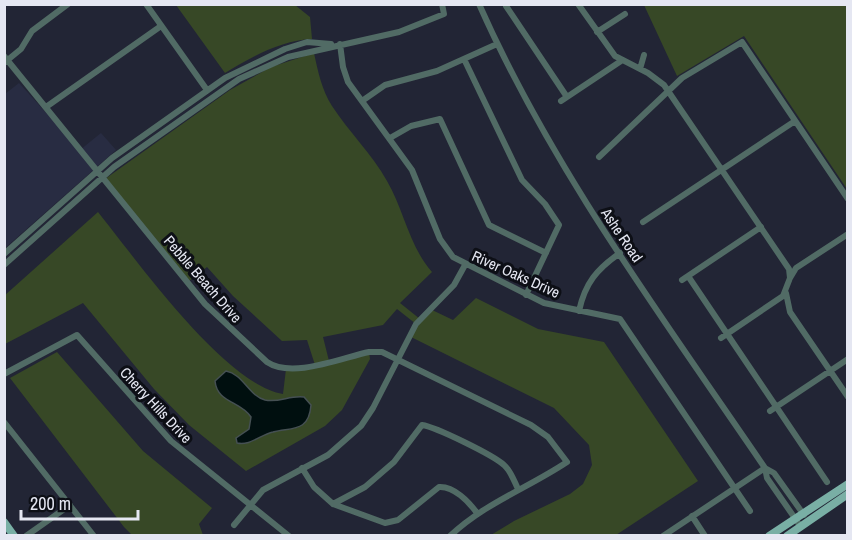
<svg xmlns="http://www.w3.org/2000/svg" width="852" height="540" viewBox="0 0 852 540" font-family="'Archivo Narrow',sans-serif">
<rect width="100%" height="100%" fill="#222535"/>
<!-- built -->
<path fill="#282c42" d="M19,83L80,150L101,133L116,150L5,248V94Z"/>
<!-- green -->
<path fill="#374826" d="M176,5H295L310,17L312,39C282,40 251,57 225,73Z
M644,5H847V189L744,36L677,76Z
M314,53C318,72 322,90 332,106C349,132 372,154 387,181C404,210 409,246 432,272L400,303L420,319L430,309L453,320L476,298L538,329L604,342L698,481L616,535H491L514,521L570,494L583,484L592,465L589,445L554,408L409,336L416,324L397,309L383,325L323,337L329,361L369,352L370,359L342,410L325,426L246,471L189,425L154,389L83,303L5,344L4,296L98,212C136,259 224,384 283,394L286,369L315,365L307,340L282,341L233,296L207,267L189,281L105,179L230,90L271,67Z
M57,352L143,451L212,508L199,524L203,535H132L124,527L10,378Z"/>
<!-- water -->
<path fill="#000f0f" stroke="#455053" stroke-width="1.5" d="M226,371C243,374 249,396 265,400C279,403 290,395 304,397L311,405C309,433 291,427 273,432C260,435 250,446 237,443L236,438L249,429L251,417C241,401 217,403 215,381Z"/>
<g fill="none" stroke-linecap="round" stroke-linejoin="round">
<!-- minor -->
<path stroke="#516b65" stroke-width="6" d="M146,4L207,90
M479,4C553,171 663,318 765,468L767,478L801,527
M578,4L615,56L648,73L664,85L789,269L790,278
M506,6L567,97
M597,32L625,14
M340,44L343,67L348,82L412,170L440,239L453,257L544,303L620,319L750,511
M4,56L205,304L267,362C292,379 341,358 369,352H382L531,425L548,437L567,462C528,488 485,503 450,536
M464,59L522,180L545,204L559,225L526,295
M4,63L21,49L32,31L68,4
M640,69L644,55
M362,101L385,85L437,71L497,44
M561,101L621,61
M46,107L161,26
M390,138L411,126L440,119L489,225L546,253
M599,157L682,78L742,42L848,199
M643,222L795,121
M4,254L112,158L225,78L285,49L307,42L331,44
M4,265L114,167L239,79L288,57L399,32L444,14L442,4
M688,276L827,482
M682,280L761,227
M786,293L790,312L848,397
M579,311C585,283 597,269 620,253
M721,338L783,296L790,278L796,268L848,234
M4,374L77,335L171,441L289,536
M770,411L848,359
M4,422L94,536
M302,468L314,487L333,504L385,523L398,520L439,487C454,486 469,502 477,513
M765,468L774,473L804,515
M333,504L365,487L394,462L422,425C436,427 493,455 504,465C511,471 514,481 518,489
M692,516L705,536
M234,525L263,490L328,455L361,426L373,408L416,324L454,285L465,265
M26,536L70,505
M663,536L765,468"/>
<!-- major -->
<path stroke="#79afa5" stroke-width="8" d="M4,522L14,536
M769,536L848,484
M787,536L848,494"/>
</g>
<g text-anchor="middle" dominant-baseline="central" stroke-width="6" stroke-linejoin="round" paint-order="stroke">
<!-- street labels -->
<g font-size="15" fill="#e5e7f2" stroke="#0d0f16">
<text transform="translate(622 235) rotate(56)">Ashe Road</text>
<text transform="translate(516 274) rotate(24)">River Oaks Drive</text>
<text transform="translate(203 279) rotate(49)">Pebble Beach Drive</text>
<text transform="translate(156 405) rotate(47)">Cherry Hills Drive</text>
</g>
</g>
<!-- border -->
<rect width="852" height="540" fill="none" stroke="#e5e7f2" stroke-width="12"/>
<!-- scale -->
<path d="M21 510v9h117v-9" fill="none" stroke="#e5e7f2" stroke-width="3"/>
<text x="30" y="510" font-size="18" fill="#e5e7f2" stroke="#0d0f16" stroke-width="4.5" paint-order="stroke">200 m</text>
</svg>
